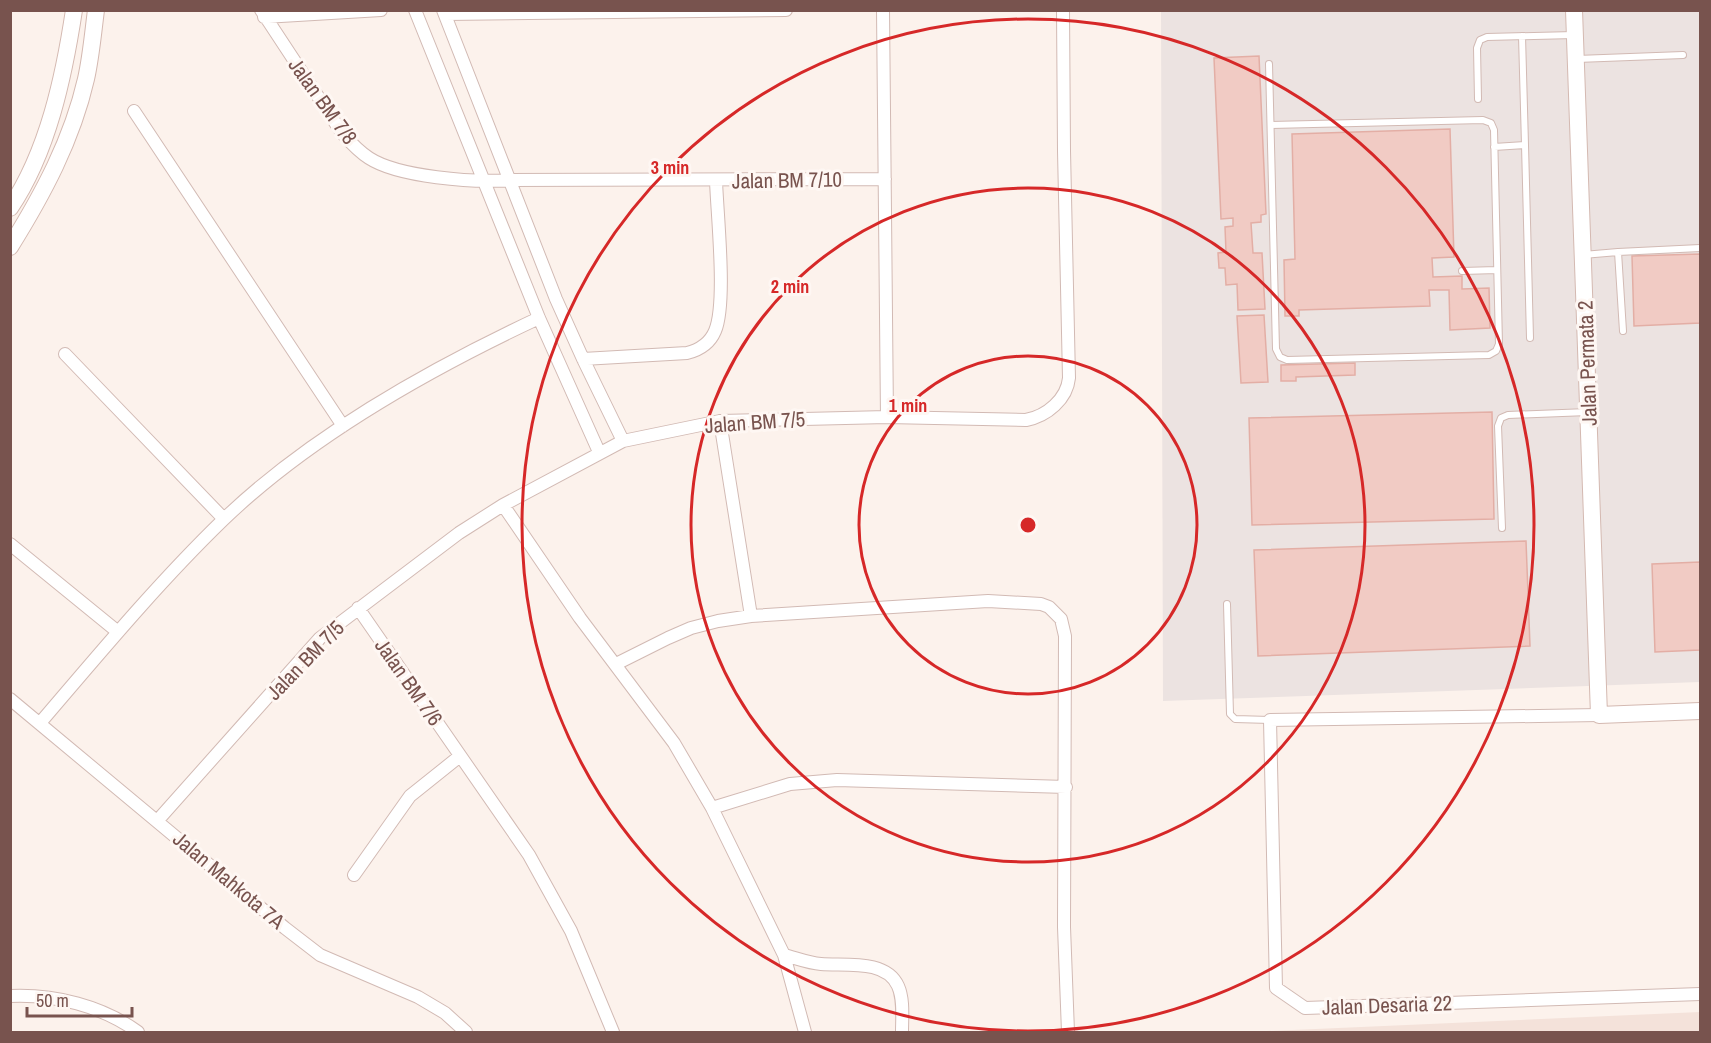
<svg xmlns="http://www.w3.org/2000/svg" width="1711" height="1043" viewBox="0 0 1711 1043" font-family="'Archivo Narrow',sans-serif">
<rect width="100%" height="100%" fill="#fcf2ec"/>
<!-- residential -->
<path fill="#f4e2da" d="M1700,1012V1032H1246Z"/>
<!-- industrial -->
<path fill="#ece3e1" d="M1161,11H1700V682L1163,701Z"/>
<!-- building -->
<path fill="#f1cbc4" stroke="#e3aea5" stroke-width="1.5" d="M1259,56L1266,214L1261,215V222L1251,223L1253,253H1262L1265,309L1238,310L1237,284L1226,285L1225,268H1219L1218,253L1226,252L1225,227L1233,226V218L1221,219L1214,58Z
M1450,129L1454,257L1432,258L1433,277L1462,276V289L1489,288L1490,328L1450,330L1449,290H1429L1430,306L1299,310V316H1285L1284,260L1295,259L1292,134Z
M1700,254V323L1634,326L1632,256Z
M1264,315L1268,382L1241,383L1237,316Z
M1355,363V375L1296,377V381H1281V365Z
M1492,412L1494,519L1252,525L1249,418Z
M1526,541L1530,646L1258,656L1254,550Z
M1700,562V650L1655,652L1652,564Z"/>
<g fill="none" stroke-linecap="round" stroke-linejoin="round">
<defs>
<path id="lane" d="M1577,59L1683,55
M1269,64L1276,349L1280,357L1287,360L1489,355L1496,351L1499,344L1494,130L1491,123L1483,120L1271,125
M1478,99L1477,48L1480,40L1487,37L1574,35
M1525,145L1530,338
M1494,147L1525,145L1522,36
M1618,252L1700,248
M1583,255L1618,252L1623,331
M1462,271L1497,270
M1502,528L1498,426L1501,418L1508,415L1588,412
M1227,604L1230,714L1235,719L1270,720"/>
<path id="street" d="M261,10L342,133C350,142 358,151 369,158C398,177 474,183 509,180L885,179
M415,10L539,318L599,452
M443,10L556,299L583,359L623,441
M883,10L887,417
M445,14L786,10
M264,17L381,10
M134,111L343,426
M65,354L224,519
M583,359L687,353C699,350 710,343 715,331C727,303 717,214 716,180
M720,421L751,616
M503,505L580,618L674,743L712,808L784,955L805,1032
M10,544L118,632
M358,608L529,855L571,931L613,1032
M616,664L668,638L691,628L718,621L751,616L988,601L1041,604L1049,607L1061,619L1065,636L1064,927L1068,1032
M10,699L285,928L320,955L418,997L445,1013L466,1032
M1599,715L1270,720L1276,988L1305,1008L1700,994
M40,723C99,654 158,583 223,520C310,436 430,369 539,318
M712,808L790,784L837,780L1066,787
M158,820L320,638L459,533L503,505L623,441L720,421L887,417L1026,420C1047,416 1067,399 1069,378L1064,151L1063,10
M354,875L410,796L460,756
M784,955C796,958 808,963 821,964C845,966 886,959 898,986C904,999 902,1018 902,1032
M10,996C55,994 102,1006 138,1032"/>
<path id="secondary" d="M1574,10L1599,715L1700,711
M10,208C48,152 64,76 74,10
M10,247C43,194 72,140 86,79C91,57 93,33 96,10"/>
</defs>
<!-- lane casing -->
<use href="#lane" stroke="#d2bab4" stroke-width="8"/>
<!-- street casing -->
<use href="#street" stroke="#d2bab4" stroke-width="14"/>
<!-- secondary casing -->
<use href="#secondary" stroke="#d4b9b1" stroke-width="18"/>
<!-- lane -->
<use href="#lane" stroke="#fff" stroke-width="6"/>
<!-- street -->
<use href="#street" stroke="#fff" stroke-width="12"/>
<!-- secondary -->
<use href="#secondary" stroke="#fff" stroke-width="16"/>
</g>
<!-- distance rings -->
<g fill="none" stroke="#d62828" stroke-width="3">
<circle cx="1028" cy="525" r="169"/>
<circle cx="1028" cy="525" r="337"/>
<circle cx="1028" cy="525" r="506"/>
</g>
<g text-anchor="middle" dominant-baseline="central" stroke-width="6" stroke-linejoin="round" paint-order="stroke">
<!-- street labels -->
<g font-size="21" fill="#78534e" stroke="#fef7f3">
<text transform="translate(323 101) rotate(54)">Jalan BM 7/8</text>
<text transform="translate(787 180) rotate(-1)">Jalan BM 7/10</text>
<text transform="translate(1587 363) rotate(-92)">Jalan Permata 2</text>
<text transform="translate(755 422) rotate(-4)">Jalan BM 7/5</text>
<text transform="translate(305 660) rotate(-46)">Jalan BM 7/5</text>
<text transform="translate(409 682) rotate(55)">Jalan BM 7/6</text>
<text transform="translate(229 880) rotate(40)">Jalan Mahkota 7A</text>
<text transform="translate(1387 1005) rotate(-2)">Jalan Desaria 22</text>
</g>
</g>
<circle cx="1028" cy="525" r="9" fill="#d62828" stroke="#fef7f3" stroke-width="3"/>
<g font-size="18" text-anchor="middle" font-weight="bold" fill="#d62828" stroke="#fef7f3" stroke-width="6" stroke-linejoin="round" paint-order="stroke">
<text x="670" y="174">3 min</text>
<text x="790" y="293">2 min</text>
<text x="908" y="412">1 min</text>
</g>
<!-- border -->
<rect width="1711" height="1043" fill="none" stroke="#78534e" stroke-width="24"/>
<!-- scale -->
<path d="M27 1007v9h105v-9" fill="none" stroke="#78534e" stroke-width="3"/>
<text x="36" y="1007" font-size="18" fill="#78534e" stroke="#fef7f3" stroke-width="4.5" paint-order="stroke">50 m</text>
</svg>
